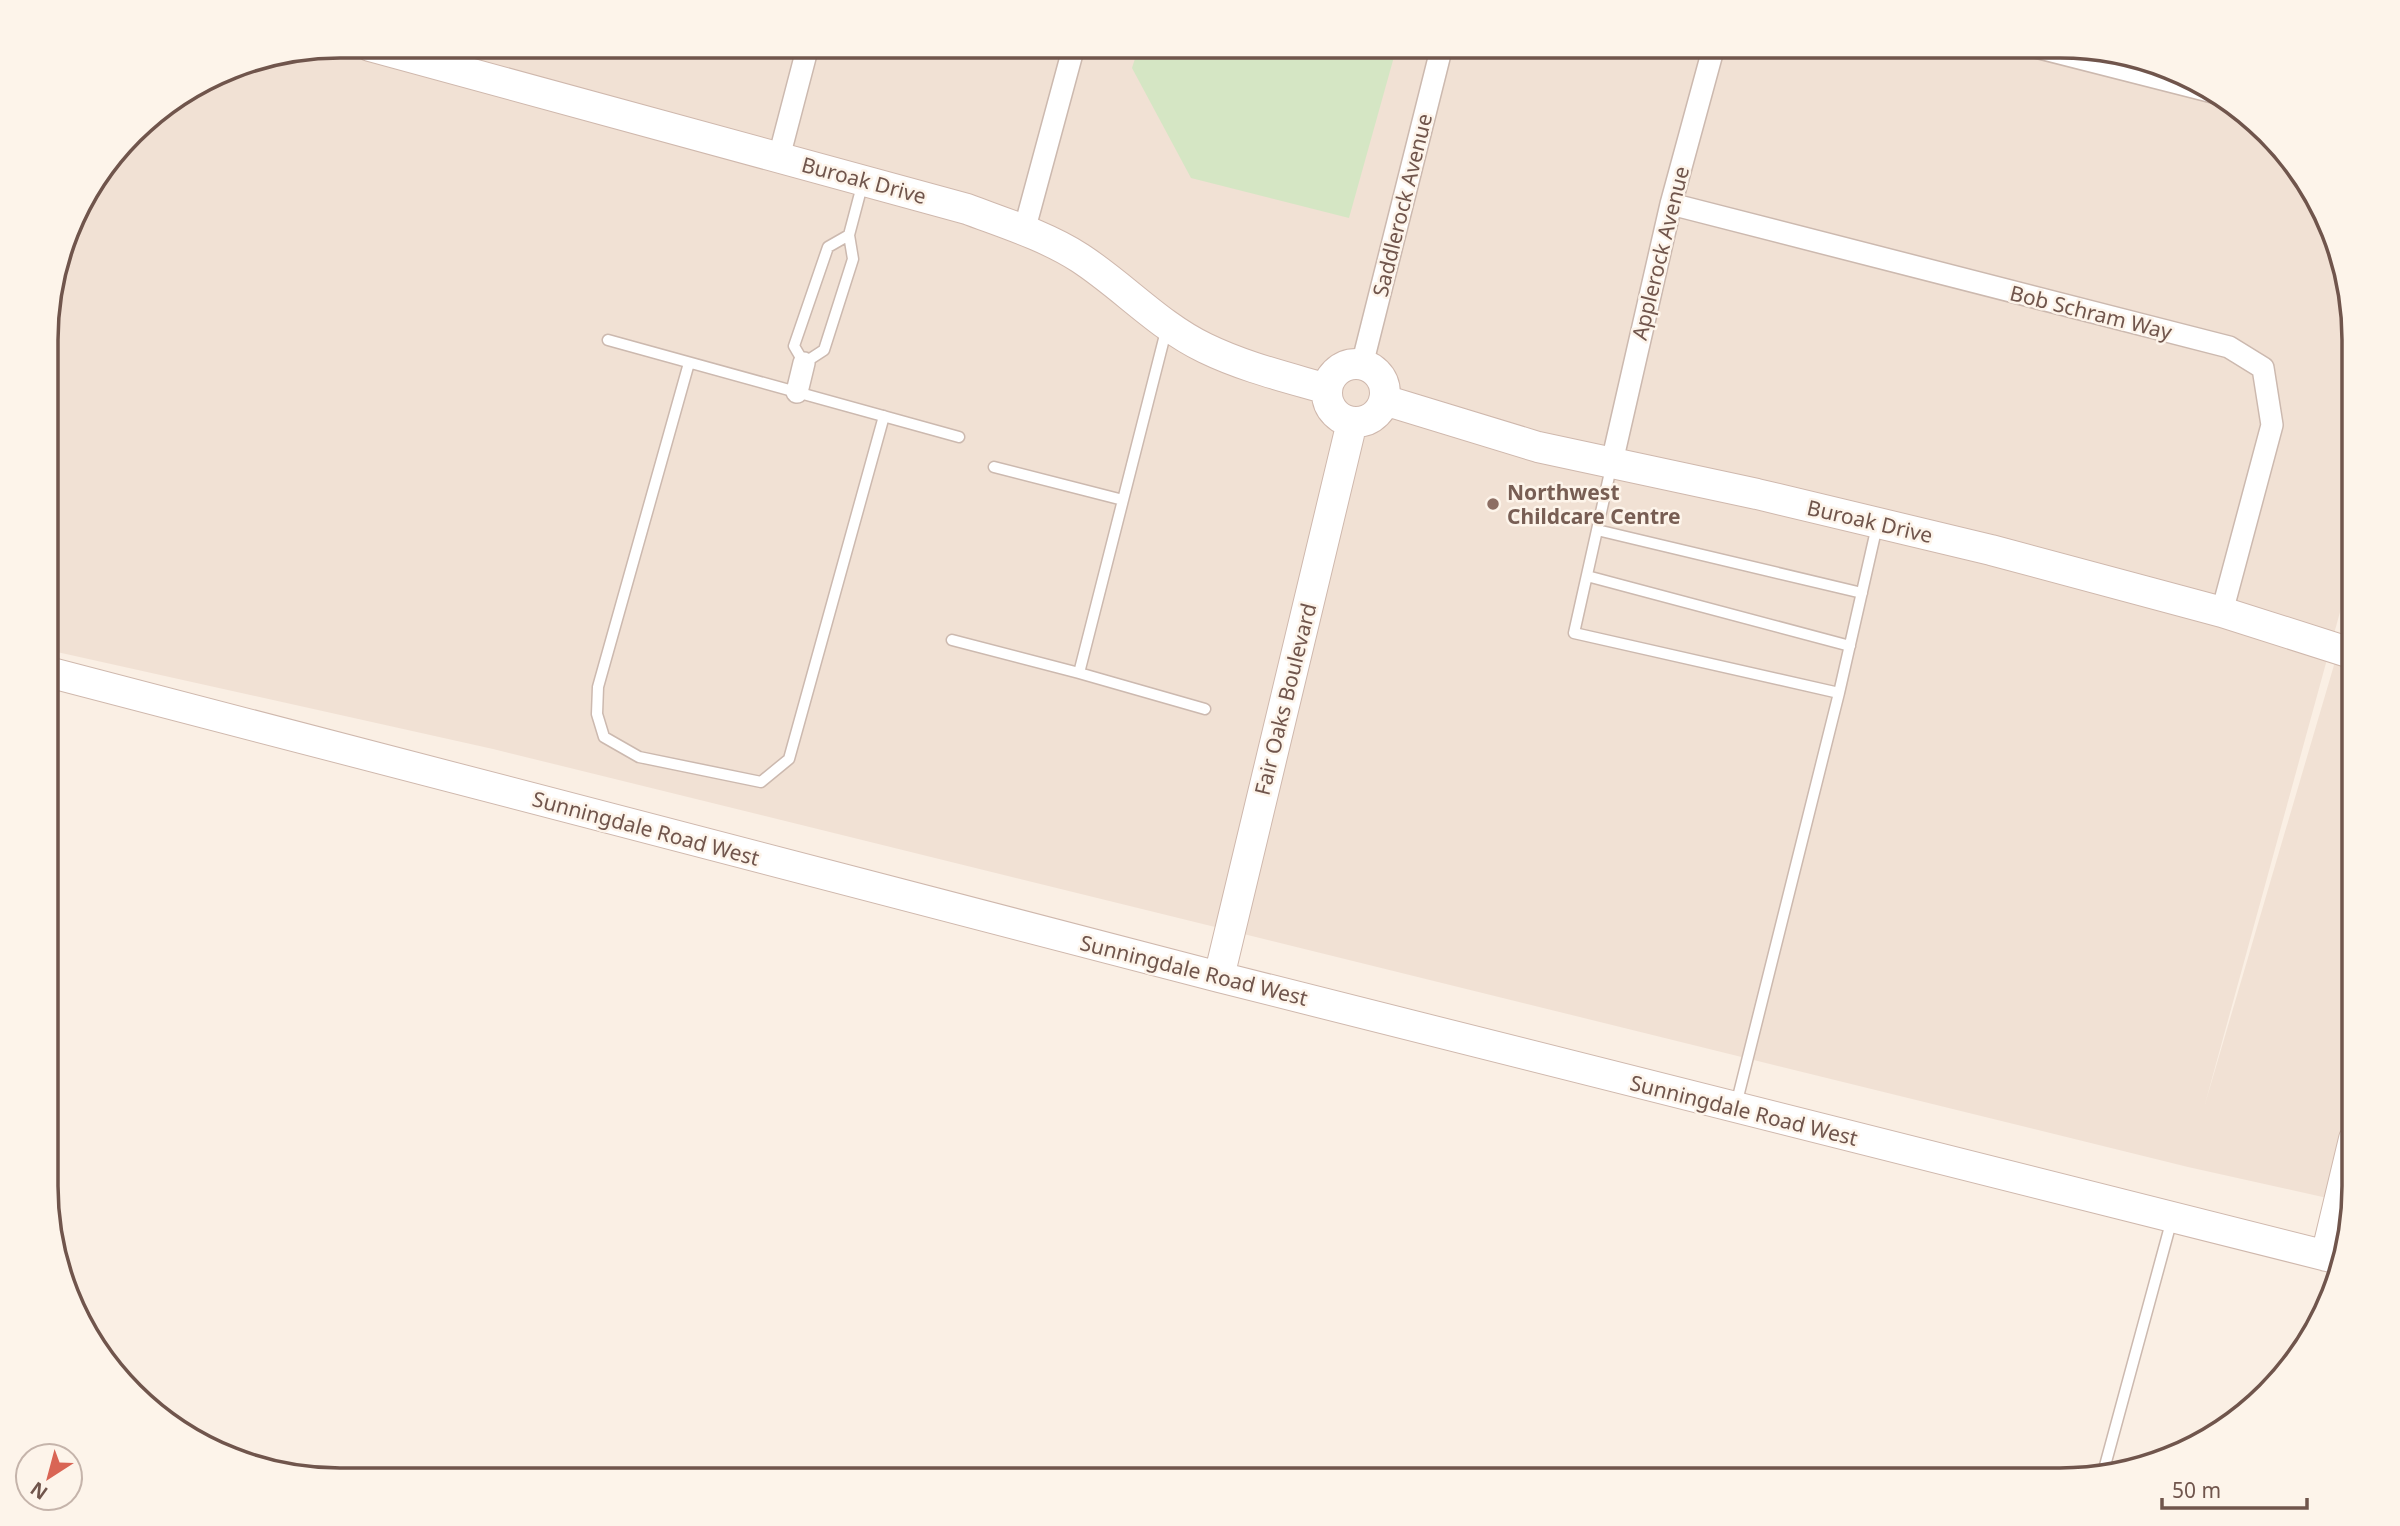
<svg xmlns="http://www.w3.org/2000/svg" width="2400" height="1526" viewBox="0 0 2400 1526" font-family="'Noto Sans',sans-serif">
<rect width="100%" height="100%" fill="#faefe4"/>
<!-- residential -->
<path fill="#f1e1d4" d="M340,46H2061L2154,61L2223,95L2315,193L2354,321V561L2205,1104L2354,597V1204L2188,1167L493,749L48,650V302L76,209L145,119L228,68Z"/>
<!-- green -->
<path fill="#d5e6c4" d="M1139,46H1397L1349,218L1191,178L1132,68Z"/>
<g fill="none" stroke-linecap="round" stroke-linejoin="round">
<defs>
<path id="lane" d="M849,235L828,247L794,346L804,363L824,350L853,259L849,235L863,182
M1167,327L1079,673L1205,709
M608,340L959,437
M689,363L598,687L597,714L604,737L639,757L761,782L789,759L884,416
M1612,463L1574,633L1839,693L1877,526
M994,467L1123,500
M1597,530L1862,593
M1587,576L1850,646
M952,640L1079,673
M1736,1105L1839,693
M2103,1473L2172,1219"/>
<path id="street" d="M2032,46L2221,94
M779,157L808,46
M1671,204L2229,347L2263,368L2272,425L2222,612
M1024,231L1074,46
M1362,365L1442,46
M797,392L804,363
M1612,462L1671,204L1714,46"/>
<path id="secondary" d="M370,46L967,209C1004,223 1046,236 1080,258C1123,286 1159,326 1205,348C1244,367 1286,377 1327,389
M1327 393a29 29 0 1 1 58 0a29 29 0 1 1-58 0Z
M1384,400L1538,447L1757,494L1991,550L2222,612L2354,654
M48,672L1219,977L2343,1260
M1219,977L1352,422
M2326,1256L2354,1139"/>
</defs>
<!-- lane casing -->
<use href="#lane" stroke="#ccb9af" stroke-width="13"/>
<!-- street casing -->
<use href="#street" stroke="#ccb9af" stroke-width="24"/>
<!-- secondary casing -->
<use href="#secondary" stroke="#cfb8ad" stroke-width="32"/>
<!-- lane -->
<use href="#lane" stroke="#fff" stroke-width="10"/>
<!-- street -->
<use href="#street" stroke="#fff" stroke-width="21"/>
<!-- secondary -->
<use href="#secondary" stroke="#fff" stroke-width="30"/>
</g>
<!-- markers -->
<circle fill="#8d6e63" stroke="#fdf4ea" stroke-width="2.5" cx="1493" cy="504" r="7"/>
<g text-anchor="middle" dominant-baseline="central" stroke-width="5" stroke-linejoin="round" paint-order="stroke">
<!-- street labels -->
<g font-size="21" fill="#70554c" stroke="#fdf4ea">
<text transform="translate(864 180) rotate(15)">Buroak Drive</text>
<text transform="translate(1402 205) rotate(-76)">Saddlerock Avenue</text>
<text transform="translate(1660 253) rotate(-76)">Applerock Avenue</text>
<text transform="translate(2091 312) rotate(14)">Bob Schram Way</text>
<text transform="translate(1870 521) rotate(13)">Buroak Drive</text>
<text transform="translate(1285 699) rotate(-76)">Fair Oaks Boulevard</text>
<text transform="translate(646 828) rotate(15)">Sunningdale Road West</text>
<text transform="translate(1194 970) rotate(14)">Sunningdale Road West</text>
<text transform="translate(1744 1110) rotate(14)">Sunningdale Road West</text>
</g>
<!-- education labels -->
<g font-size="21" font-weight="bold" fill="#785e54" stroke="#fdf4ea" text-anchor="start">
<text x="1507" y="492">Northwest<tspan x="1507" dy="24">Childcare Centre</tspan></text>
</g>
</g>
<!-- crop -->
<path d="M0 0H2400V1526H0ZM340 58H2060A282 282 0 0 1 2342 340V1186A282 282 0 0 1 2060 1468H340A282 282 0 0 1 58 1186V340A282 282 0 0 1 340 58Z" fill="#fdf4ea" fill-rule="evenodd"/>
<path fill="none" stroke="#70554c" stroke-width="3.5" d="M340 58H2060A282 282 0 0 1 2342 340V1186A282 282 0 0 1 2060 1468H340A282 282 0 0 1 58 1186V340A282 282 0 0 1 340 58Z"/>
<!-- north arrow -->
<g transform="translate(49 1477) rotate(216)"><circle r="33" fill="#fdf4ea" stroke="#c5b4ab" stroke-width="2"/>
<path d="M0-5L12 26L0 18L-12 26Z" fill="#d96555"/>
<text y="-10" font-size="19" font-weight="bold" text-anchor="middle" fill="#70554c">N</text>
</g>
<!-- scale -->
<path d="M2162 1498v10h145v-10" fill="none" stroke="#70554c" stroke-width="3.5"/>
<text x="2172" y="1498" font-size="21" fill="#70554c" stroke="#fdf4ea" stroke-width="5" paint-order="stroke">50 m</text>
</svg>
